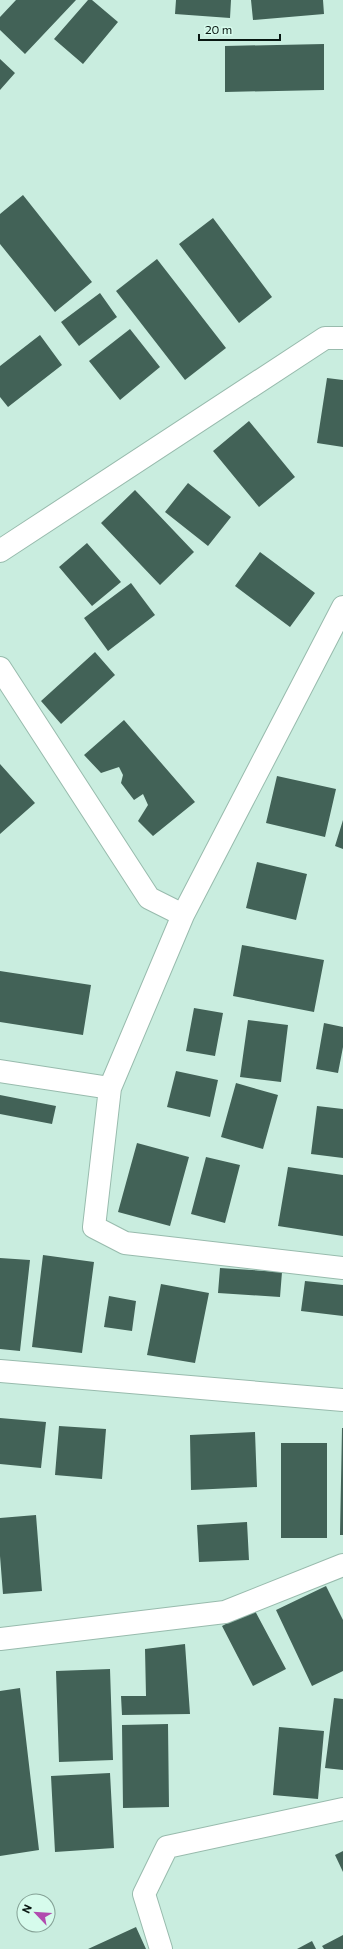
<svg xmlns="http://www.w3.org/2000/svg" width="343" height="1949" viewBox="0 0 343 1949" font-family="Commissioner,sans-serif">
<rect width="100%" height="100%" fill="#c9eddf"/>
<!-- building -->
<path fill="#426257" d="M16,0H76L25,54L0,30V17Z
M88,0H92L118,22L83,64L54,39Z
M176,0H231L230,18L175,14Z
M251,0H323L324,14L253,20Z
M324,44V90L225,92V46Z
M0,59L15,73L0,90Z
M23,195L92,282L55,312L0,244V214Z
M213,218L272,297L239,323L179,244Z
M157,259L226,348L185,380L116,291Z
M100,293L117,317L79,346L61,322Z
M130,329L160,367L120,400L89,361Z
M40,335L62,365L8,407L0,397V366Z
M327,378L343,380V447L317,443Z
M249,421L295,477L259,507L213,451Z
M188,483L231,517L208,546L165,512Z
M135,490L194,552L160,585L101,523Z
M87,543L121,582L92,606L59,567Z
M260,552L315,593L290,627L235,586Z
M131,583L155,615L108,651L84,618Z
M95,652L115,675L61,724L41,701Z
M124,720L195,802L153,836L138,821L148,805L143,794L134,800L121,783L123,775L119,767L101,773L84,755Z
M0,764L35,803L0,834Z
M277,776L336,789L325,837L266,823Z
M343,820V849L335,846Z
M257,862L307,874L296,920L246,908Z
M242,945L324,960L314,1012L233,996Z
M0,971L91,985L83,1035L0,1022Z
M194,1008L223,1013L215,1056L186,1051Z
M248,1020L288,1025L281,1082L240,1077Z
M324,1023L343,1027V1047L338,1073L316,1069Z
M176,1071L218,1080L210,1117L167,1107Z
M236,1083L278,1095L263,1149L221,1137Z
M0,1095L56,1106L52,1124L0,1114Z
M317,1106L343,1109V1158L311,1154Z
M137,1143L189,1157L170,1226L118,1212Z
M206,1157L240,1165L225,1223L191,1214Z
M288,1167L343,1175V1236L278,1226Z
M43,1255L94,1262L82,1353L32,1347Z
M0,1258L30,1260L20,1351L0,1349Z
M220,1268L282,1272L280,1297L218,1293Z
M305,1281L343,1285V1316L301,1311Z
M161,1284L209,1293L195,1363L147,1355Z
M109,1296L136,1301L132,1331L104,1327Z
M0,1418L46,1422L41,1468L0,1464Z
M59,1426L106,1429L102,1479L55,1475Z
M342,1428H343V1535H340Z
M255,1432L257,1487L191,1490L190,1435Z
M281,1443H327V1538H281Z
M36,1515L42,1591L3,1594L0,1556V1518Z
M247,1522L249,1560L199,1562L197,1525Z
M326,1586L343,1620V1671L312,1686L276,1610Z
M254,1609L286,1669L253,1686L222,1626Z
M185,1644L190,1714L122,1715L121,1696H146L145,1649Z
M110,1669L113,1760L59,1762L56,1671Z
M20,1688L39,1850L0,1856V1691Z
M334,1698L343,1699V1770L325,1768Z
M168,1724L169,1807L123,1808L122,1725Z
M279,1727L324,1731L318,1799L273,1795Z
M110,1773L114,1848L55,1852L51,1776Z
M343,1851V1872L335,1855Z
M136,1927L146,1949H88Z
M343,1935V1949H324L322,1946Z
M312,1941L316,1949H297Z"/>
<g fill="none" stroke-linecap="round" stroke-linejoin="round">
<defs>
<path id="minor" d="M0,551L325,338H343
M343,607L183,915L110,1088L94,1227L125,1243L343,1268
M0,668L149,898L183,915
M0,1071L110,1088
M0,1371L343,1400
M0,1639L225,1612L343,1565
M161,1949L144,1894L167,1847L343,1809"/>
</defs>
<!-- minor casing -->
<use href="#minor" stroke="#98bbad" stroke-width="24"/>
<!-- minor -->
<use href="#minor" stroke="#fff" stroke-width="22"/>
</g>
<!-- north arrow -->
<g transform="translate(36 1913) rotate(295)"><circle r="19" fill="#d6fbec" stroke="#84a095"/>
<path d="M0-3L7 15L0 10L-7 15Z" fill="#b14baf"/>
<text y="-6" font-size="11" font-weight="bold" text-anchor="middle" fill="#091712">N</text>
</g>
<!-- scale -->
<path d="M199 34v6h81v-6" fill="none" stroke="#091712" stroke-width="2"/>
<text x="205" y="34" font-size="12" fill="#091712" stroke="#d6fbec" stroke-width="3" paint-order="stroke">20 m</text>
</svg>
